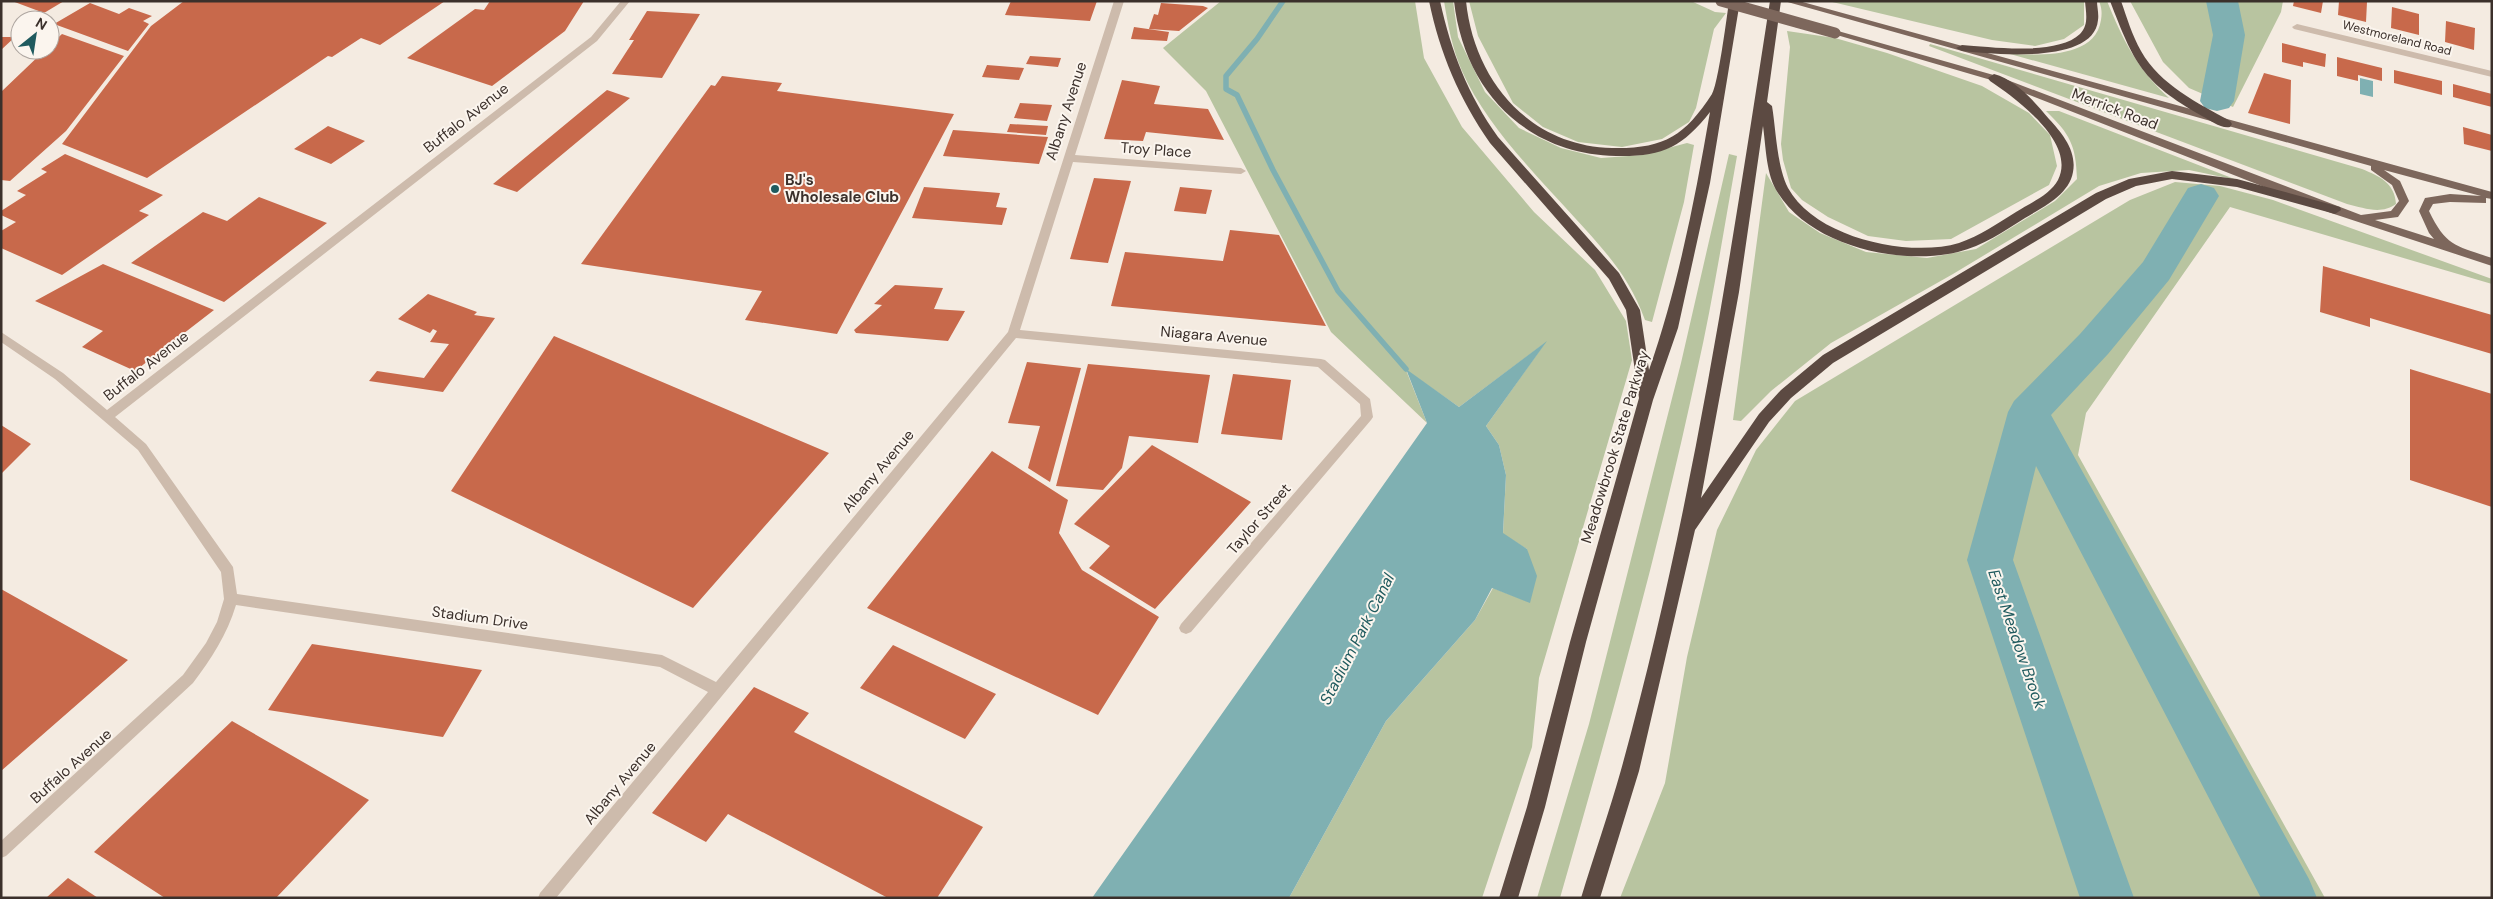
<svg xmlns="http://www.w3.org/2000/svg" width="2493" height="899" viewBox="0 0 2493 899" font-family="'DM Sans',sans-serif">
<rect width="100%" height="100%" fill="#f4ebe1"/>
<!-- green -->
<path fill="#b8c4a0" d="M1221,1H1415L1424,58L1462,127L1534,212L1595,270L1626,321L1632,360L1539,678L1532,747L1482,898H1289L1386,721L1475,620L1493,588L1529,602L1527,549L1503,534L1506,475L1499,445L1486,426L1545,343L1459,407L1406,370L1427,423L1331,332L1206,91L1163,48Z
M1444,1H1453L1458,37L1485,92L1519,128L1561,148L1601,158L1642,155L1687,143L1694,145L1684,202L1652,322L1645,320C1629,276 1605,251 1575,218C1536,175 1485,124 1462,71C1452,48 1448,25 1444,1Z
M1469,1H1691L1715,12L1726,13L1714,29L1696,108L1689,122L1662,139L1622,147L1578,142L1543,127L1513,103L1478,36Z
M1828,1H2084V25L2064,39L2035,46L1992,40Z
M2099,1H2107C2123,40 2137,69 2169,98L2010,54C2039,55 2095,59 2101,20C2102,13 2102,9 2099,1Z
M2130,1H2283L2281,12L2233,107L2189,88L2163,62Z
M1787,31L1835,38L1887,53L1982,86L2029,113L2050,135L2057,166L2049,185L1951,239L1906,241L1868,236L1828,217L1802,200L1791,188L1783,160L1781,144L1790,47Z
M1930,44L2362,169C2379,176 2395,183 2396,204C2381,215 2364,208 2347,204L1929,46Z
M2046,111H2059L2237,180L2189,170L2141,173L2099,186L1953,274L1831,343L1771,391L1741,421L1733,420L1766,173L1789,212L1820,233L1866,252L1927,258L1976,249L2055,201L2077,179C2076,145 2070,134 2046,111Z
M1729,154L1737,156C1724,228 1713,300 1697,371C1659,549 1610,724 1560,898H1537L1589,724L1681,363Z
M2175,182L2220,186L2273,200L2492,279V284L2230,207L2086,413L2078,455L2325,898H1620L1665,783L1687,657L1717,530L1756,450L1795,401L2130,200Z"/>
<!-- water -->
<path fill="#7fb0b2" d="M2360,78L2373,81V97L2360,94Z
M1547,341L1486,426L1499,445L1506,475L1503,533L1527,549L1537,576L1530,603L1492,588L1475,620L1386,721L1289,898H1092L1427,423L1406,369L1459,407Z"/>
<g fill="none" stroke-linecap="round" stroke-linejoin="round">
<!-- stream -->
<path stroke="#7fb0b2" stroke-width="5.5" d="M1283,1L1257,39L1226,76V89L1237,95L1273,170L1338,291L1406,369"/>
<!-- river -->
<path fill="#7fb0b2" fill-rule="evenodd" d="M2206,1H2238L2245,35L2234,101L2229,108L2217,111L2205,108L2200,101L2213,35Z
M2201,184L2214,188L2219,196L2169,280L2108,354L2051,415L2309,879L2317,898H2261L2036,466L2013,560L2134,898H2080L1967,560L2008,412L2014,401L2080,334L2143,262L2188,188Z"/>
</g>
<!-- building -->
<path fill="#c8694b" d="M12,1H64L44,13Z
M184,1H445L380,45L361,38L332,57L328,56L147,178L62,144L151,26Z
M490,1H584L565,31L492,86L407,58L475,9L484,10Z
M1011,1H1097L1090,21L1005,15Z
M2294,1H2323L2321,13L2293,6Z
M2339,1L2367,2L2366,22L2338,15Z
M90,3L119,14L129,8L152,16L143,21L149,24L128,51L54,24Z
M1161,3L1203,6L1208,8L1179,31L1149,29L1154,14L1158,15Z
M2392,7L2419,14V35L2391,28Z
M647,11L700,14L662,78L612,74L634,40H629Z
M2446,21L2475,28L2474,50L2445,42Z
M1134,27L1169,32L1167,41L1131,39Z
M62,34L124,56L66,131L10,181L1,180V92L45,50H50V45Z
M1,37H15L1,50Z
M2282,43L2326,54L2325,67L2303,62V67L2282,62Z
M1030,56L1061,58L1058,67L1026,64Z
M2337,57L2382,68V81L2358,75V81L2337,76Z
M987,65L1024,68L1019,80L982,77Z
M2394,70L2442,81V95L2394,83Z
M2264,73L2291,80L2290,124L2248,113Z
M722,76L782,83L777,91L954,114L837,334L745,320L762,291L581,264L711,85L715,86Z
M1122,80L1160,86L1154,104L1208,109L1224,140L1146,132L1143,141L1104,139Z
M2453,84L2492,94V107L2453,97Z
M607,90L630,98L517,192L493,184Z
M1020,103L1052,105L1047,121L1014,118Z
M1010,124L1048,126L1046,135L1007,132Z
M328,126L365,141L331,164L294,149Z
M2463,127L2492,135V151L2464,144Z
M953,130L1048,137L1039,164L943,156Z
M65,154L163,195L139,211L149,215L62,275L1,248V231L16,222L1,215V211L26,195L17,191L47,172L41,169Z
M1094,178L1131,181L1108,263L1070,259Z
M924,187L1000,193L996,207L1007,208L1002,225L912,218Z
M1180,187L1212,190L1206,214L1174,211Z
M259,197L327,223L224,302L131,263L203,212L227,221Z
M1230,230L1279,235L1326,326L1111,306L1125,252L1223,261Z
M103,264L214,310L135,371L82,347L103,331L35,301Z
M2323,266L2492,315V354L2370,318V327L2320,312Z
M895,285L943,288L934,309L965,311L948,341L856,333L854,330L882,305L874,304Z
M428,294L477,312L474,315L495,318L443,392L369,381L377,371L424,378L449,344L430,342L437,331L433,329L430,333L398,319Z
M554,336L829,453L693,608L451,491Z
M1027,362L1081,368L1050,482L1028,468L1040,426L1008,423Z
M1088,364L1210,375L1198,443L1129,436L1122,468L1103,490L1056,486Z
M2410,369L2492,394V507L2410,480Z
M1233,374L1291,380L1282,440L1221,434Z
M1,425L31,444L1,474Z
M1152,445L1251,502L1155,609L1089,568L1110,546L1074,524Z
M992,451L1068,500L1059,533L1082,570L1159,617L1098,715L867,608Z
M1,589L128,660L1,771Z
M312,644L482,670L443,737L268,710Z
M893,645L996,694L965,739L860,688Z
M754,687L809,713L794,732L983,827L937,898H888L728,814L706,842L652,813Z
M232,721L369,800L276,898H165L94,852Z
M68,878L98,898H46Z"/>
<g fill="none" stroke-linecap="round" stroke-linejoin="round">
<!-- street -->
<path fill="#cdbbac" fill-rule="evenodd" d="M621,1H630L597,41L115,417L146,444L233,567L237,594L662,655L716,682L1008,332L1114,1H1124L1075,155L1241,168L1246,171L1241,174L1073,162L1020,330L1321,359L1325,360L1370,399L1373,417L1371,420L1191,632L1186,634L1181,632L1179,628L1181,624L1361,416L1360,404L1318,367L1016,338L556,898H538L540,893L708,692L660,667L236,605C227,635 211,659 193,683L6,856L1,858V841L183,675L206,643L217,622L224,599L221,572L138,450L55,379L1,342V332L63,373L107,410L591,37Z
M2297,24L2492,71V77L2294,29L2292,27Z"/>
<!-- primary -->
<path fill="#7d675c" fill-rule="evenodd" d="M1784,1H1799L2492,192V199L2486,198V203L2450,202L2433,204L2429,211C2446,247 2457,246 2492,258V266L2331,213L1991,80L1830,33L1835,30L1838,31L1997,76L2361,215L2391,211L2399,201L2392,185L2371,170V166ZM2384,170L2481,196L2450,194L2425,198L2419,211L2429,233L2434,239L2375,220L2398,217L2409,201L2400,181Z"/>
<!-- highway -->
<path fill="#5c4a42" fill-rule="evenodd" d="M1429,1H1440C1451,51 1468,95 1498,137L1619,273L1640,310L1649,370C1678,287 1695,199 1710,112C1682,148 1661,157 1616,156C1525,154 1464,90 1454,1H1466C1474,80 1529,146 1612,148C1663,149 1684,137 1712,94C1718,85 1727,17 1729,1H1740L1710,183L1678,328L1653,400L1586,642L1545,807L1518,898H1499L1527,807L1570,642L1639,398L1626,310L1609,279L1490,143C1459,98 1440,54 1429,1Z
M1770,1H1781L1767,102L1772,106C1776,130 1777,167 1788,188C1815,238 1909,258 1959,243C1980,236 1998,223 2016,212C2030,203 2050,195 2058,180C2077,142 2015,98 1990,81L1988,78L1994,74C2016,80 2035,102 2049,119C2062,133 2077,151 2073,172C2069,195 2043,207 2025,218C2004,231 1983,246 1958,252C1900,266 1811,246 1778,193C1766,175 1766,147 1763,126L1739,292L1701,498L1759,414L1781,390L1823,355L2096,193L2129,179L2172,171L2237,179L2340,207L2341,210L2335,214L2237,187L2172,179L2136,186L2106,199L1833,363L1791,398L1769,422L1695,530L1639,771L1600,898H1581C1594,855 1609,813 1621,770C1691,518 1730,259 1770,1Z
M2085,1H2097C2097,7 2099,14 2098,20C2094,65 1992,54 1962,51L1956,48L1962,45C1991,47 2057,56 2080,34C2089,25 2086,13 2085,1Z
M2110,1H2121C2127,18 2132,35 2141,51C2160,85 2198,103 2230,121L2232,124L2230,127C2221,129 2210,120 2202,116C2142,82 2134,63 2110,1Z"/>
<!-- primary-bridge -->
<path stroke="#7d675c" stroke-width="11" d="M1721,1L1835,33"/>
</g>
<!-- markers -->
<circle fill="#1f5a5e" stroke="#fbf5ee" stroke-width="2" cx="775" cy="189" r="5"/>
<g text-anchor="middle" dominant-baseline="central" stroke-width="4" stroke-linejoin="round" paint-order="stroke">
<!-- far-street labels -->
<g font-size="12" fill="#3b302b" stroke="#fbf5ee">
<text transform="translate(2397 38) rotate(14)">Westmoreland Road</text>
</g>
<!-- street labels -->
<g font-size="15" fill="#3b302b" stroke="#fbf5ee">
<text transform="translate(2115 109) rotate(21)">Merrick Road</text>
<text transform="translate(1066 111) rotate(-72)">Albany Avenue</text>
<text transform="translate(466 118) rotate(-38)">Buffalo Avenue</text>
<text transform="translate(1156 150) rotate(4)">Troy Place</text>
<text transform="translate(1214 336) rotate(5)">Niagara Avenue</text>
<text transform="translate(146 366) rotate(-38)">Buffalo Avenue</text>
<text transform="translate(1615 447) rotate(-73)">Meadowbrook State Parkway</text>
<text transform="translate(878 471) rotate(-50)">Albany Avenue</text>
<text transform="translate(1259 519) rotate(-49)">Taylor Street</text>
<text transform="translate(480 618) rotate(8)">Stadium Drive</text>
<text transform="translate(71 766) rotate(-42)">Buffalo Avenue</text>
<text transform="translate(620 783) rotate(-50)">Albany Avenue</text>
</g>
<!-- poi labels -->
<g font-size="15" font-weight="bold" fill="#3b302b" stroke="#fbf5ee" text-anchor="start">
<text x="785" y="180">BJ's<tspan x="785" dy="17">Wholesale Club</tspan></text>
</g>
<!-- water labels -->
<g font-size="16" font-style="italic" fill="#1f5a5e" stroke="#fbf5ee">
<text transform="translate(1357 639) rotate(-63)">Stadium Park Canal</text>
<text transform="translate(2017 639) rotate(71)">East Meadow Brook</text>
</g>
</g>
<!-- border -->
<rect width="2493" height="899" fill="none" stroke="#3b302b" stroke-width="5"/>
<!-- north arrow -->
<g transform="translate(35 35) rotate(30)"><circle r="24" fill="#fbf5ee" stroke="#aea6a0"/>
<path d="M0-4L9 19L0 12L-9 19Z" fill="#1f5a5e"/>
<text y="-8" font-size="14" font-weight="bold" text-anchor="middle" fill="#3b302b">N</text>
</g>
</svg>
